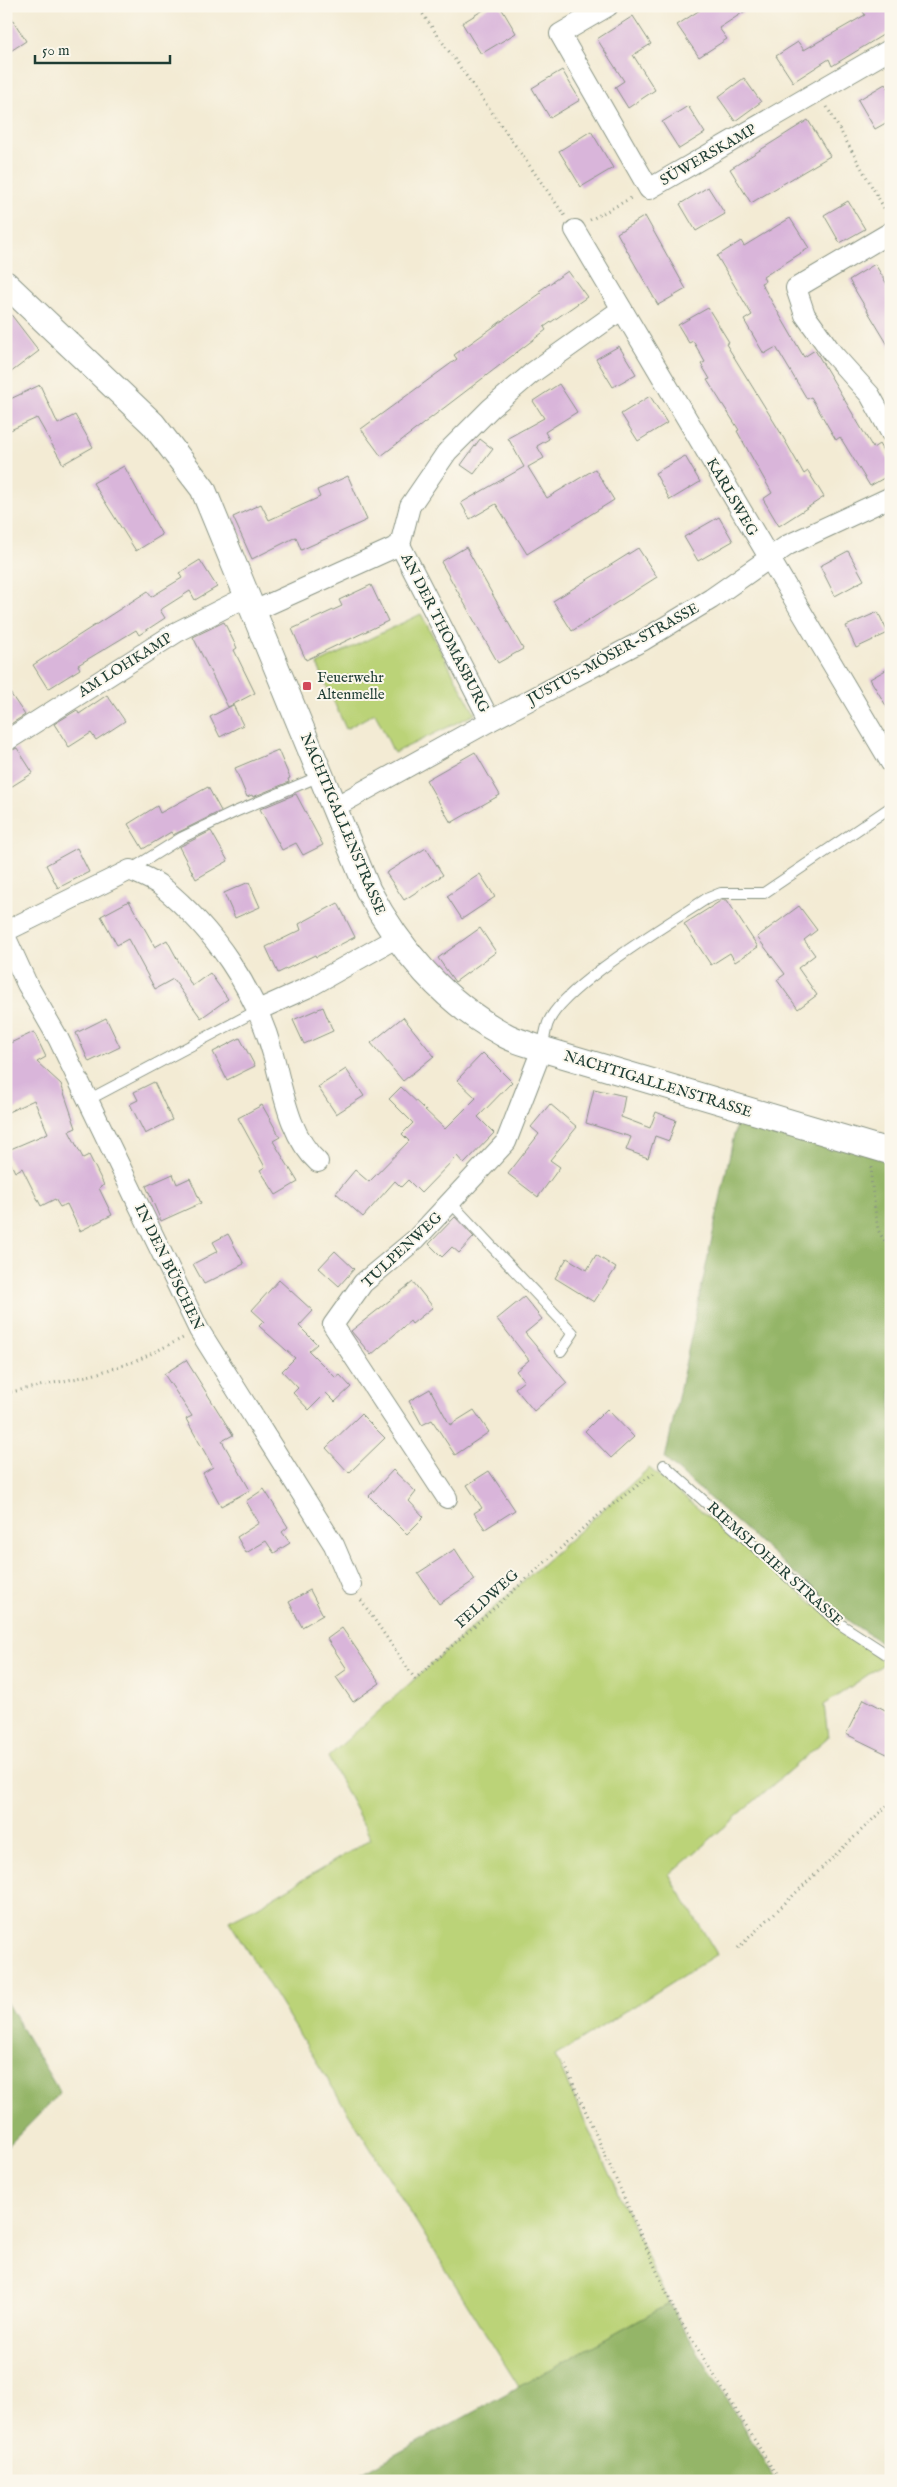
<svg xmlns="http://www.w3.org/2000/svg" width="897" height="2487" viewBox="0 0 897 2487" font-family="'IM FELL English',serif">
<rect width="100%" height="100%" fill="#fbf7ec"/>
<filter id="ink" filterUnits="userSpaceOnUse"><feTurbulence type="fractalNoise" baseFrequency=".02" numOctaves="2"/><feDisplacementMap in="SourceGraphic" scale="10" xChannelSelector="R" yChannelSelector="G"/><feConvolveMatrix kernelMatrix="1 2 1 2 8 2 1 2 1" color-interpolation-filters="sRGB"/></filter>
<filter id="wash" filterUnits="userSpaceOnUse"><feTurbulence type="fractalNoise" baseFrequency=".0096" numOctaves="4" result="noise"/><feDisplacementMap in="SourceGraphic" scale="20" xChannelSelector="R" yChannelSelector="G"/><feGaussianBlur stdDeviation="1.12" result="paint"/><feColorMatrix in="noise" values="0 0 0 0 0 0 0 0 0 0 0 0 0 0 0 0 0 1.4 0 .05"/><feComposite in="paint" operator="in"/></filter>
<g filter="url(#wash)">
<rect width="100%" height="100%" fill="#f3ebd4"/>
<!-- green -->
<path fill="#bbd378" stroke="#6d8856" d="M421,614L475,714L394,753L375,713L346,729L317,664Z
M649,1468L885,1663L824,1705L828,1737L669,1875L717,1954L555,2056L669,2304L519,2387L229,1921L257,1907L371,1839L328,1757Z"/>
<!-- forest -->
<path fill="#94b568" stroke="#5a794e" d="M739,1111L891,1161V1649L850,1622L665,1459Z
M6,2002L60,2093L6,2148Z
M669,2304L776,2481H366L362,2473Z"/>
<g id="blocks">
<!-- building -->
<path fill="#d9b5da" d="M490,6H500L516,33L481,54L462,23Z
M706,6H753L719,28L727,39L699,57L677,25Z
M860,6H891V30L832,66L829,59L793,82L776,56L798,42L804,50L865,15Z
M6,9L26,41L6,54Z
M633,16L651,44L633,55L655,90L628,108L615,87L624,81L597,39Z
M562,70L580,100L550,118L532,88Z
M744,78L761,102L735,121L718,97Z
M885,84L891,94V120L875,129L858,100Z
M688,106L705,133L679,149L662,122Z
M808,120L830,156L751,203L730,169Z
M591,131L613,168L581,187L559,151Z
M708,187L725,214L696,231L680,204Z
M848,201L865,229L840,243L824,215Z
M645,216L686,289L658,305L617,233Z
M790,218L809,248L763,277L765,281L761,283L804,357L815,350L873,448L879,444L891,464V474L870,486L840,437L836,440L811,397L807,399L776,347L764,354L744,320L752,315L717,256L741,241L744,246Z
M875,264L891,291V350L849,280Z
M568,271L587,297L544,327L546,330L381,456L361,429L457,359L454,355L541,293L539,291Z
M6,308L39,351L6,376Z
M708,308L729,342L726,344L779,430L804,474L808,471L824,497L779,526L763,499L772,493L737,431L739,430L707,380L710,379L701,364L705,362L693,341L689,343L678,325Z
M619,346L636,374L613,387L596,359Z
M559,384L577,412L545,432L549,439L537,446L544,458L528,467L547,498L595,469L614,500L527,554L496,504L470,519L461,503L524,467L508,438L544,418L533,401Z
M40,385L58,424L75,415L93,447L63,464L37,418L6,432V401Z
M650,396L667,423L638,441L621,414Z
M480,439L493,449L474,474L461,465Z
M685,456L700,482L670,500L655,473Z
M124,466L162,535L136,551L93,483Z
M348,476L367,520L301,550L296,537L252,559L233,517L261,504L269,520L320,497L317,490Z
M719,517L733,541L698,561L684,537Z
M466,547L523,649L498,663L441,562Z
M638,548L657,577L572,631L553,601Z
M848,551L864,580L835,596L820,566Z
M200,560L217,587L195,600L190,591L160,610L165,618L139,635L136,630L78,665L80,669L48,689L33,665L148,591L151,597L182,578L179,573Z
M371,585L388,621L306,660L292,629L342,606L339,600Z
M878,612L888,633L856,648L846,626Z
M224,622L237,648L234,650L255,693L228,707L193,637Z
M891,667V714L870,679Z
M6,687L25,715L6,727Z
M107,695L125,721L96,740L91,733L69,747L54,724L77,710L79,714Z
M233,705L243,725L220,737L210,717Z
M17,748L33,773L6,790V753Z
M278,750L290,778L288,779L289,782L253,797L252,795L247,797L235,768Z
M475,752L500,795L451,823L426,780Z
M208,787L221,811L173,835L171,832L143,849L128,824L157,806L160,813Z
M296,794L323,845L303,855L296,843L282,850L260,809Z
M211,831L228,861L196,879L179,847Z
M77,848L89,872L58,888L46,865Z
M426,848L443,875L404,900L386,873Z
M480,874L495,897L462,919L447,896Z
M249,882L260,907L235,918L224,893Z
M722,900H727L758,947L735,962L730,953L711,965L684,924Z
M129,901L155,947L167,940L192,986L210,973L228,999L201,1018L173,979L155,989L128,939L117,945L101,916Z
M338,903L355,937L316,957L315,955L278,973L266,947L301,930L299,924Z
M799,906L817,930L804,940L815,955L798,968L817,995L798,1009L777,980L785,974L757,937Z
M480,928L496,952L455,982L438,958Z
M323,1007L333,1031L304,1044L293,1020Z
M403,1017L434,1056L403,1081L371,1043Z
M106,1018L120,1047L89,1062L76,1033Z
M34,1032L46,1057L37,1062L61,1084L76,1128L69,1131L83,1158L89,1155L104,1185L99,1188L112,1215L80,1231L67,1204L60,1207L55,1199L41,1206L22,1168L15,1172L6,1154V1151L48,1133L34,1100L6,1113V1045Z
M240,1038L255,1066L227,1080L213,1052Z
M483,1053L512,1082L478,1117L494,1133L464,1164L457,1156L421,1193L408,1180L401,1187L395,1181L363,1217L336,1193L355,1170L369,1182L409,1141L402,1134L413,1123L389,1099L401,1087L445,1129L476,1098L457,1080Z
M346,1069L364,1096L336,1114L318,1087Z
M154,1082L172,1120L145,1134L130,1104L138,1100L134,1092Z
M594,1089L625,1096L621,1117L650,1128L656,1112L676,1120L669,1141L655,1136L648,1158L626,1150L631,1137L586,1123Z
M550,1104L577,1127L550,1160L560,1167L538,1197L508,1174L539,1134L531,1127Z
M262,1105L280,1137L273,1141L298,1182L276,1195L260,1170L265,1167L238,1118Z
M173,1174L177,1184L190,1178L201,1203L161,1221L146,1186Z
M455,1217L474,1237L459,1253L452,1247L442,1257L429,1244Z
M228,1234L244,1264L204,1284L193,1264L218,1251L213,1242Z
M335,1251L354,1269L339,1286L319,1268Z
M596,1255L616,1268L594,1302L555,1278L567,1258L587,1270Z
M279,1280L313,1311L299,1326L317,1344L309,1351L336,1378L340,1375L351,1387L335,1402L326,1393L309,1410L293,1393L298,1388L282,1371L295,1358L259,1326L264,1321L252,1310Z
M413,1282L433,1307L412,1324L410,1321L371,1355L351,1331Z
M524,1297L542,1319L525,1333L567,1383L534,1411L515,1388L524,1381L516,1371L529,1360L497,1319Z
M186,1360L233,1435L222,1441L250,1490L221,1506L203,1473L213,1467L186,1419L192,1416L164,1374Z
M430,1389L450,1425L474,1410L489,1432L455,1455L432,1420L422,1425L409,1401Z
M607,1409L634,1437L611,1458L585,1431Z
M361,1414L385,1438L349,1473L326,1448Z
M393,1470L416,1492L409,1501L424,1517L407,1534L369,1496Z
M489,1471L515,1510L485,1529L474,1513L482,1508L467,1485Z
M264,1489L288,1527L282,1532L290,1543L274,1553L266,1541L246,1553L237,1537L259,1523L246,1501Z
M455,1549L475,1580L439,1604L418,1573Z
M310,1590L323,1615L302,1627L289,1602Z
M342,1628L380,1683L353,1702L336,1677L347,1669L327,1639Z
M864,1699L891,1713V1756L846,1734Z"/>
</g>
</g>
<g filter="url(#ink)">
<use href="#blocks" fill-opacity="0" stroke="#899484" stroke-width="1"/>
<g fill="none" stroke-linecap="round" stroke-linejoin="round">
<defs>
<path id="service" d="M130,870L181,838L235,812L320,776
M542,1049C544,1041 545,1031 548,1023C563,986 670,923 706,899L721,893H764L891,807
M88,1100L258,1010
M451,1203L573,1333L561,1351
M664,1465L843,1626L891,1657"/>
<path id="minor" d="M608,6L560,34L649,189L891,49
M575,230L891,763
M891,232L796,288L805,315L833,354L870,395L891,433
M400,545L490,721
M254,611L400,545L410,506L447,452L491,408L532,373L622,309
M6,741L177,632L248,596
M333,808L490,721L642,641L711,599L788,545L891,497
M6,931L130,870C140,875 152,879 161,886C214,929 255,989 273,1054C283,1090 289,1136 318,1162
M6,938L27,984L58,1038L199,1330L334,1545L351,1585
M258,1010L309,987L396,938
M447,1498L333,1325L363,1283L416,1239L506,1142L542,1049"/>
<path id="tertiary" d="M6,284L153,424L203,489L368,890C399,949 444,1002 503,1034C514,1041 529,1044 542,1049L891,1152"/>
</defs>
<!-- service casing -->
<use href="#service" stroke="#899484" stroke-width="12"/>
<!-- minor casing -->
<use href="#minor" stroke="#899484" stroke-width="22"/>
<!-- tertiary casing -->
<use href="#tertiary" stroke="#899484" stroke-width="27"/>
<!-- path -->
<path stroke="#899484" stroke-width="3" stroke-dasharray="1 4" stroke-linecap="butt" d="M417,6L565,216
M827,107L888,215
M590,220L633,197
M872,1167L871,1179L878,1230L891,1252
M6,1393L92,1375L136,1361L183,1338
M361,1600L415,1679L591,1521L654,1473
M738,1948L891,1802
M565,2065L676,2314L780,2481"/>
<!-- service -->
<use href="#service" stroke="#fff" stroke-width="10"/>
<!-- minor -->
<use href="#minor" stroke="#fff" stroke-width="20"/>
<!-- tertiary -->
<use href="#tertiary" stroke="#fff" stroke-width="25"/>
</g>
</g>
<!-- markers -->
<rect fill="#d1495b" stroke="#fbf7ec" stroke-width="2" x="302" y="681" width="10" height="10" rx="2.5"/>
<g text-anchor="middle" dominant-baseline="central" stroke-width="4" stroke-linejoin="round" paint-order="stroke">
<!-- street labels -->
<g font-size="15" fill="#1f3d34" stroke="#fbf7ec">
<text transform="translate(708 155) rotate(-30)">SÜWERSKAMP</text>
<text transform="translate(732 497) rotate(60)">KARLSWEG</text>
<text transform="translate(445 633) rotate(63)">AN DER THOMASBURG</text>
<text transform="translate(613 654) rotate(-29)">JUSTUS-MÖSER-STRASSE</text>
<text transform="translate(125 665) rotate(-32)">AM LOHKAMP</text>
<text transform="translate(343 824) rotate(67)">NACHTIGALLENSTRASSE</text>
<text transform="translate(658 1084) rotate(17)">NACHTIGALLENSTRASSE</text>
<text transform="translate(402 1250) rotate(-43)">TULPENWEG</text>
<text transform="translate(169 1267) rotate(64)">IN DEN BÜSCHEN</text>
<text transform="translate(775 1564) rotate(42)">RIEMSLOHER STRASSE</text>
<text transform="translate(487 1599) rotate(-42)">FELDWEG</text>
</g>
<!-- poi labels -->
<g font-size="15" fill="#1f3d34" stroke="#fbf7ec" text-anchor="start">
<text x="317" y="677">Feuerwehr<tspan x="317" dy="17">Altenmelle</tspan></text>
</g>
</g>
<!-- margin -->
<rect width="897" height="2487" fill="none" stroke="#fbf7ec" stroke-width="25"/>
<!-- scale -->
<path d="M35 55v8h135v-8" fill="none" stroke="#1f3d34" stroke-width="2.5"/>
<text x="42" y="55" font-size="15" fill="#1f3d34" stroke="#fbf7ec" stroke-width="4" paint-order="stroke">50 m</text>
</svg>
